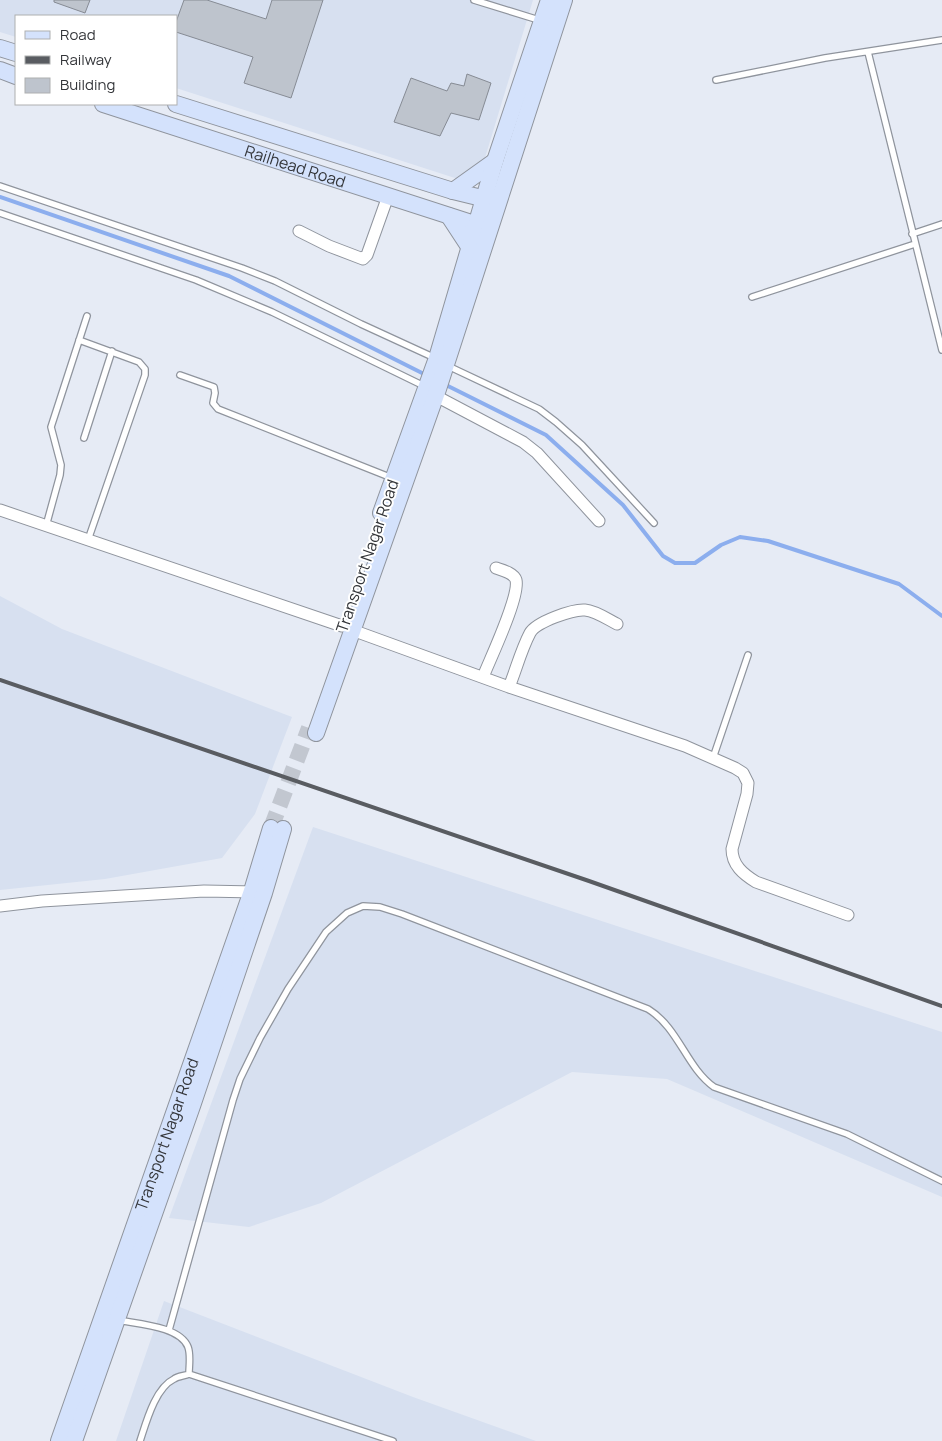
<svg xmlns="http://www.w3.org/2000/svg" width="942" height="1441" viewBox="0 0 942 1441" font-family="Manrope,sans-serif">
<rect width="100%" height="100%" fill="#e6ebf5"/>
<!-- built -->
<path fill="#d7e0f0" d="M0,0H533L484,161L458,179L176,88V16H16V37L0,32Z
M0,596L62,629L292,717L255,814L222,858L105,879L0,890Z
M313,827L942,1032V1197L667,1079L572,1072L321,1203L249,1227L169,1218Z
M164,1301L413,1397L536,1441H116Z"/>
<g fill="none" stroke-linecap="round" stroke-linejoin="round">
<!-- stream -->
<path stroke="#8caeee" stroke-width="4" d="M0,197L229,276L426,375
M444,384L546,435L623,505L663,556L675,563H695L721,545L740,537L768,541L899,584L942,616"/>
</g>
<!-- building -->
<path fill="#bec4cd" stroke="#868b94" d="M54,0H90L85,13L54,2Z
M184,0H207L266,19L272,0H323L291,98L244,83L253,57L176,32V22Z
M467,74L491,83L479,120L451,113L440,136L394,122L411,78L447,91L451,83L464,86Z"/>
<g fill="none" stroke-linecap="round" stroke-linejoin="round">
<!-- secondary-tunnel -->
<path stroke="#c2c7d0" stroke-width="16" stroke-dasharray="16 8" stroke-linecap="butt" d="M271,828L309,728"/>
<defs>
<path id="lane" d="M474,0L542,21
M868,52L942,350
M716,80L825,58L942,40
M0,186L242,268L275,281L361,324L435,358
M0,213L196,280L272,312L424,386
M912,234L942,224
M752,297L915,244
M79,340L139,362L145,369V375L88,540
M448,366L539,409L556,422L582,445L654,523
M180,375L214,387L215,393L213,403L218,409L392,478
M84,438L112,351
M46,526L60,475L61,465L51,427L87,316
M713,758L748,655
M118,1320C137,1324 180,1326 188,1347C191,1355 189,1366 189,1374
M169,1330L233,1100L240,1079L260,1038L288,989L326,932L347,913L363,906L380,907L402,914L648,1009C679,1028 686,1067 714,1087L847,1134L942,1181
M140,1441C146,1423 155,1388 174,1379C178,1376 184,1376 189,1374L393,1441"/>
<path id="street" d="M299,231L329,246L363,259L367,255L388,196
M436,396L523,442L537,453L599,521
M0,510L342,626
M352,630L509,687L685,746L735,768L743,773L748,783L747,794L732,849C732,865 743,874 756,882L848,915
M483,677C490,659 520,597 516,580C514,573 502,570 496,568
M509,687C516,670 521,650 530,633C536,622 573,609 585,610C596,611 607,619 617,624
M0,906L42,901L204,891L258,892"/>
<g id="secondary">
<path d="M0,48L16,53"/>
<path d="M0,70L16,76"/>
<path id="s1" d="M103,104L487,228"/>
<path d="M176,104L453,191L494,201"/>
<path d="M453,191L495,161"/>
<path d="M449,216L470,248"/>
<path d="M381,513L437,358L495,161L549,0"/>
<path d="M316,733L438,389L564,0"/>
<path id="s2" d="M59,1441L252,891L271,828"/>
<path d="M74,1441L192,1106L264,893L283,829"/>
</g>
</defs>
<!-- lane casing -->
<use href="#lane" stroke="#8f949d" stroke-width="8"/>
<!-- street casing -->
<use href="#street" stroke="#8f949d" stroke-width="13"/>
<!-- secondary casing -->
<use href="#secondary" stroke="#8f949d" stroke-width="18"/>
<!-- lane -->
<use href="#lane" stroke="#fff" stroke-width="5.5"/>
<!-- street -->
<use href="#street" stroke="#fff" stroke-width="11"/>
<!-- secondary -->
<use href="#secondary" stroke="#d4e2fc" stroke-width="16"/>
<!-- rail -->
<path stroke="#595c61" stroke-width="4" d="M0,680L589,881L942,1006"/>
</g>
<g text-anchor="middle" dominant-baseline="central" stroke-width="4" stroke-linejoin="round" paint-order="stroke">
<!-- street labels -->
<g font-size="16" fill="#34363a" stroke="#fff">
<text stroke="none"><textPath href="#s1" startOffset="202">Railhead Road</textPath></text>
<text transform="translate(367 556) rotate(-71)">Transport Nagar Road</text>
<text stroke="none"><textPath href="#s2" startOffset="325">Transport Nagar Road</textPath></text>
</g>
</g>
<!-- legend -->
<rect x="15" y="15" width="162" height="90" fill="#ffffff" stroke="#aeafb0"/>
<rect x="25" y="31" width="25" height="8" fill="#d4e2fc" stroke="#aeafb0"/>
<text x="60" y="40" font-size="15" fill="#34363a">Road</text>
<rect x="25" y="56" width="25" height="8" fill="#595c61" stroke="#aeafb0"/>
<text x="60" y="65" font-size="15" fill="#34363a">Railway</text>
<rect x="25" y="78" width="25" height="15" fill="#bec4cd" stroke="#aeafb0"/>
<text x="60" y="90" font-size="15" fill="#34363a">Building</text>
</svg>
